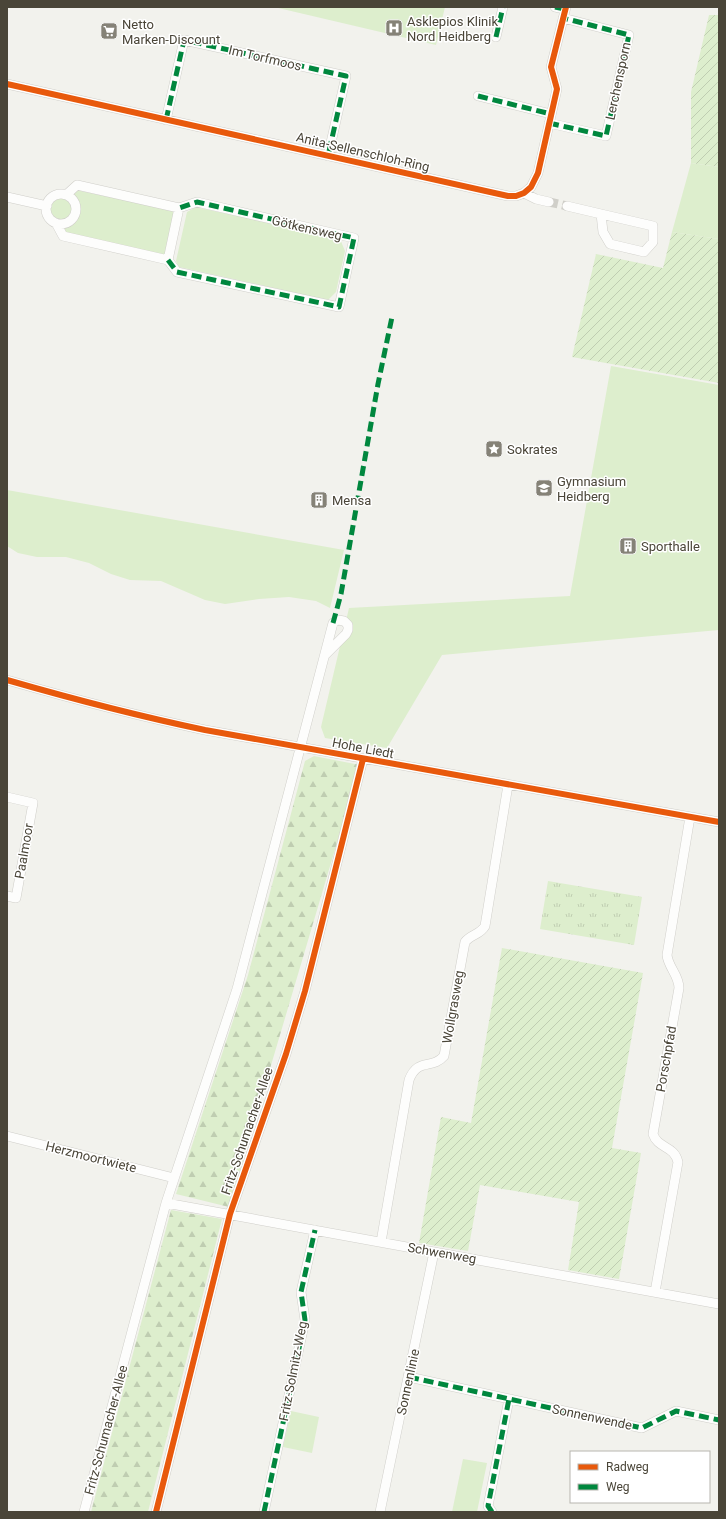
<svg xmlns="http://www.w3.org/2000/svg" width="726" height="1519" viewBox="0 0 726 1519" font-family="Roboto,sans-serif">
<defs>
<pattern id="grass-tufts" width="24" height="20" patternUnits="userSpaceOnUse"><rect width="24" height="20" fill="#ddeecd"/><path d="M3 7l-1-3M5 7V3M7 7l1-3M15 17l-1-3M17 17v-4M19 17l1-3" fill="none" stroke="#bfcdb1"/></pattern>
<pattern id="forest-firs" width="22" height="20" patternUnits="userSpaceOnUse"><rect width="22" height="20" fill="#ddeecd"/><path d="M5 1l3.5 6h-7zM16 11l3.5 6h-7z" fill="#bfcdb1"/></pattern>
<pattern id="garden-furrows" width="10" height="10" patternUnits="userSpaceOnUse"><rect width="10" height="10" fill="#ddeecd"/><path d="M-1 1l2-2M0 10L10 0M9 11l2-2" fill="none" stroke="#bfcdb1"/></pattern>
</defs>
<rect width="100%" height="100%" fill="#f2f2ed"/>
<!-- grass -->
<path fill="url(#grass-tufts)" d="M548,881L642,897L634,945L540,929Z"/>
<!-- forest -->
<path fill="url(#forest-firs)" d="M314,756L360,765L229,1207L176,1194L248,975L305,761Z
M171,1210L222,1219L148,1512H91Z"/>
<!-- park -->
<path fill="#ddeecd" d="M274,7H445L436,45Z
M691,163L719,167V239L672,232Z
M76,190L176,211L166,255L66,233L60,225C80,221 82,207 69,194Z
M49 209a13 13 0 1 1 26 0a13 13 0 1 1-26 0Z
M196,207L340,239L345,251L336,292L328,300L179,267L176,261L187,212Z
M611,366L719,385V630L442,655L387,748L325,738L321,727L349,608L570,596Z
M7,490L344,550L330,608L316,601L289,597L259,599L225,604L205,600L161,581L130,580L111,574L89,563L66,557H37L18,553L7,546Z
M291,1411L319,1417L312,1453L283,1447Z
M463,1459L487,1463L477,1512H452Z"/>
<!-- garden -->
<path fill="url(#garden-furrows)" d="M709,15H719V167L691,163V92Z
M672,232L719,239V383L572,357L596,254L663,268Z
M502,948L643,973L612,1148L641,1153L619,1279L568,1270L579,1202L480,1185L468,1251L419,1243L441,1117L471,1123Z"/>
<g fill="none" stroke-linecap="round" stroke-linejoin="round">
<!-- minor-tunnel -->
<path stroke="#d0cfc9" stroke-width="9" stroke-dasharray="9 4.5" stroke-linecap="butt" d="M549,202L567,206"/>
<defs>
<path id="minor" d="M555,7L565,9
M496,37L503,7
M7,84L508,196H516L524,193L531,187L538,173L557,89L551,67L566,7
M478,96L551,114
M166,120L184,40L346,76L328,156
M549,123L606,136L629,35L563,18
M524,193L536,199L549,202
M46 209a15 15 0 1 1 30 0a15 15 0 1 1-30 0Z
M7,197L47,206
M567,206L601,214L603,232L610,244L644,252L653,242V226L601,214
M56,223L63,236L168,260L177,272L339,307L354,238L197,202L179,208L77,185L66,195
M168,260L179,208
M7,680C73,699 138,716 205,730L719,822
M7,797L33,803L16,898L7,896
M7,1136L174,1178
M166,1203L719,1304
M381,1242L409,1080C418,1057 432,1070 444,1056L465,942C471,934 480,935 485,926L508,785
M655,1292L678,1162C674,1145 658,1149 653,1134L679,988C679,975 668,967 667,955L690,817
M409,1377L642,1428L676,1411L719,1420
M84,1512L166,1203L237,989L333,623L338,620L344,621L348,625V630L346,634L325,655
M156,1512L230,1214L286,1054L305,991L363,759
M264,1512L305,1320L301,1292L315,1230
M380,1512L434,1252
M492,1512L488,1506L509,1399"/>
</defs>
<!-- minor casing -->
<use href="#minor" stroke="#d0cfca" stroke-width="10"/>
<!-- minor -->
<use href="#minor" stroke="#fdfdfc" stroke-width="9"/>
<!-- quiet -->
<path stroke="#00873e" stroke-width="5" stroke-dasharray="10 5" stroke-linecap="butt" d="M555,7L565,9
M496,37L503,7
M478,96L551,114
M166,120L184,40L346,76L328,156
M549,123L606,136L629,35L563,18
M168,260L177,272L339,307L354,238L197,202L179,208
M333,623L341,594L378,384L392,317
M409,1377L642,1428L676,1411L719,1420
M264,1512L305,1320L301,1292L315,1230
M492,1512L488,1506L509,1399"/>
<defs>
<path id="cycleway" d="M7,84L508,196H516L524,193L531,187L538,173L557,89L551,67L566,7
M7,680C73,699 138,716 205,730L719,822
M156,1512L230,1214L286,1054L305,991L363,759"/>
</defs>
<!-- cycleway casing -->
<use href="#cycleway" stroke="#fff" stroke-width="8"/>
<!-- cycleway -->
<use href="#cycleway" stroke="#e8590c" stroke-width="6"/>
</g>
<!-- icons -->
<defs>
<symbol id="hospital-square" viewBox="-11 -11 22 22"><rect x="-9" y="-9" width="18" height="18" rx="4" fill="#858277" stroke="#fff"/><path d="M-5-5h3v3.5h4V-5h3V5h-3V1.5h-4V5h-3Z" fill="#fff"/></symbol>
<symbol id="supermarket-square" viewBox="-11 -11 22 22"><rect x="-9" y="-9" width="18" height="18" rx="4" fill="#858277" stroke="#fff"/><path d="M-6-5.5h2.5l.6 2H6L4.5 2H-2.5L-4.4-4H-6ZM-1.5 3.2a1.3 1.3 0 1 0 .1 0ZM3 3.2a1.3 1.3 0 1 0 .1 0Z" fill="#fff"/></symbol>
<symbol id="sight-square" viewBox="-11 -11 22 22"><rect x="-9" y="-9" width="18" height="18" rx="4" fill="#858277" stroke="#fff"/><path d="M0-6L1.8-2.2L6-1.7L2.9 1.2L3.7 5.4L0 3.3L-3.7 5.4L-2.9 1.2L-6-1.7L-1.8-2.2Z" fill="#fff"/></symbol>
<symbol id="school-square" viewBox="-11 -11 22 22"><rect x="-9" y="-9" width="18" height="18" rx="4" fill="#858277" stroke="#fff"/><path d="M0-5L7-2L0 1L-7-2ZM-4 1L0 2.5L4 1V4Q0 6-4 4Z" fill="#fff"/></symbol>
<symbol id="building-square" viewBox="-11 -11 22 22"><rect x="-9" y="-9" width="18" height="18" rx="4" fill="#858277" stroke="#fff"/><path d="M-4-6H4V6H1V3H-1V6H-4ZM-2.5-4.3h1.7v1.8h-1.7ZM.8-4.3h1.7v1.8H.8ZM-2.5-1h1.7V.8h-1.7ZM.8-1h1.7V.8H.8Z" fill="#fff"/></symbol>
</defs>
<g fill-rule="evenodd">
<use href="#hospital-square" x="384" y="18" width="20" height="20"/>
<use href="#supermarket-square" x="99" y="21" width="20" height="20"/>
<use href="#sight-square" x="484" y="439" width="20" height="20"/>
<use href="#school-square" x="534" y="478" width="20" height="20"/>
<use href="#building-square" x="309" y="490" width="20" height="20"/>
<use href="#building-square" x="618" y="536" width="20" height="20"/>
</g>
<g text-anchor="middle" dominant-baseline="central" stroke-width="3" stroke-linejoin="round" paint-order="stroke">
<!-- poi labels -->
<g font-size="13" fill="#4a4538" stroke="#fff" text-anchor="start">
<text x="407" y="21">Asklepios Klinik<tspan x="407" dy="15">Nord Heidberg</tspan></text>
<text x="122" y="24">Netto<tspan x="122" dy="15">Marken-Discount</tspan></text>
<text x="507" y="449">Sokrates</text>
<text x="557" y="481">Gymnasium<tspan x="557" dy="15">Heidberg</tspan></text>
<text x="332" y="500">Mensa</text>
<text x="641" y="546">Sporthalle</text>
</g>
<!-- street labels -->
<g font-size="13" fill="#4a4538" stroke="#fff">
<text transform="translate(265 58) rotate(13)">Im Torfmoos</text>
<text transform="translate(618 81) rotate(-78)">Lerchensporn</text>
<text transform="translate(363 152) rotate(13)">Anita-Sellenschloh-Ring</text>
<text transform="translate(307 228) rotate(13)">Götkensweg</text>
<text transform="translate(363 748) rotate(11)">Hohe Liedt</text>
<text transform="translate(24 851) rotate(-80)">Paalmoor</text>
<text transform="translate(453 1007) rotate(-80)">Wollgrasweg</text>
<text transform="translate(666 1059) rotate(-80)">Porschpfad</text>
<text transform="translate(247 1131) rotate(-71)">Fritz-Schumacher-Allee</text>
<text transform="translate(91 1157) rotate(14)">Herzmoortwiete</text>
<text transform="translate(442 1253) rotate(10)">Schwenweg</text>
<text transform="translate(293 1371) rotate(-79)">Fritz-Solmitz-Weg</text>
<text transform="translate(408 1382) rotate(-78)">Sonnenlinie</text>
<text transform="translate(592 1417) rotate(12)">Sonnenwende</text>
<text transform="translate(106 1430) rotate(-75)">Fritz-Schumacher-Allee</text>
</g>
</g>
<!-- border -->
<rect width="726" height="1519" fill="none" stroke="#4a4538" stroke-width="16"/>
<!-- legend -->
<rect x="570" y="1451" width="140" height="52" fill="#ffffff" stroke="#b7b5af"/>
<rect x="578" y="1464" width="20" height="6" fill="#e8590c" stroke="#b7b5af"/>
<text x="606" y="1471" font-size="12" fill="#4a4538">Radweg</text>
<rect x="578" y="1484" width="20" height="6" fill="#00873e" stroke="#b7b5af"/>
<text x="606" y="1491" font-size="12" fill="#4a4538">Weg</text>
</svg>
